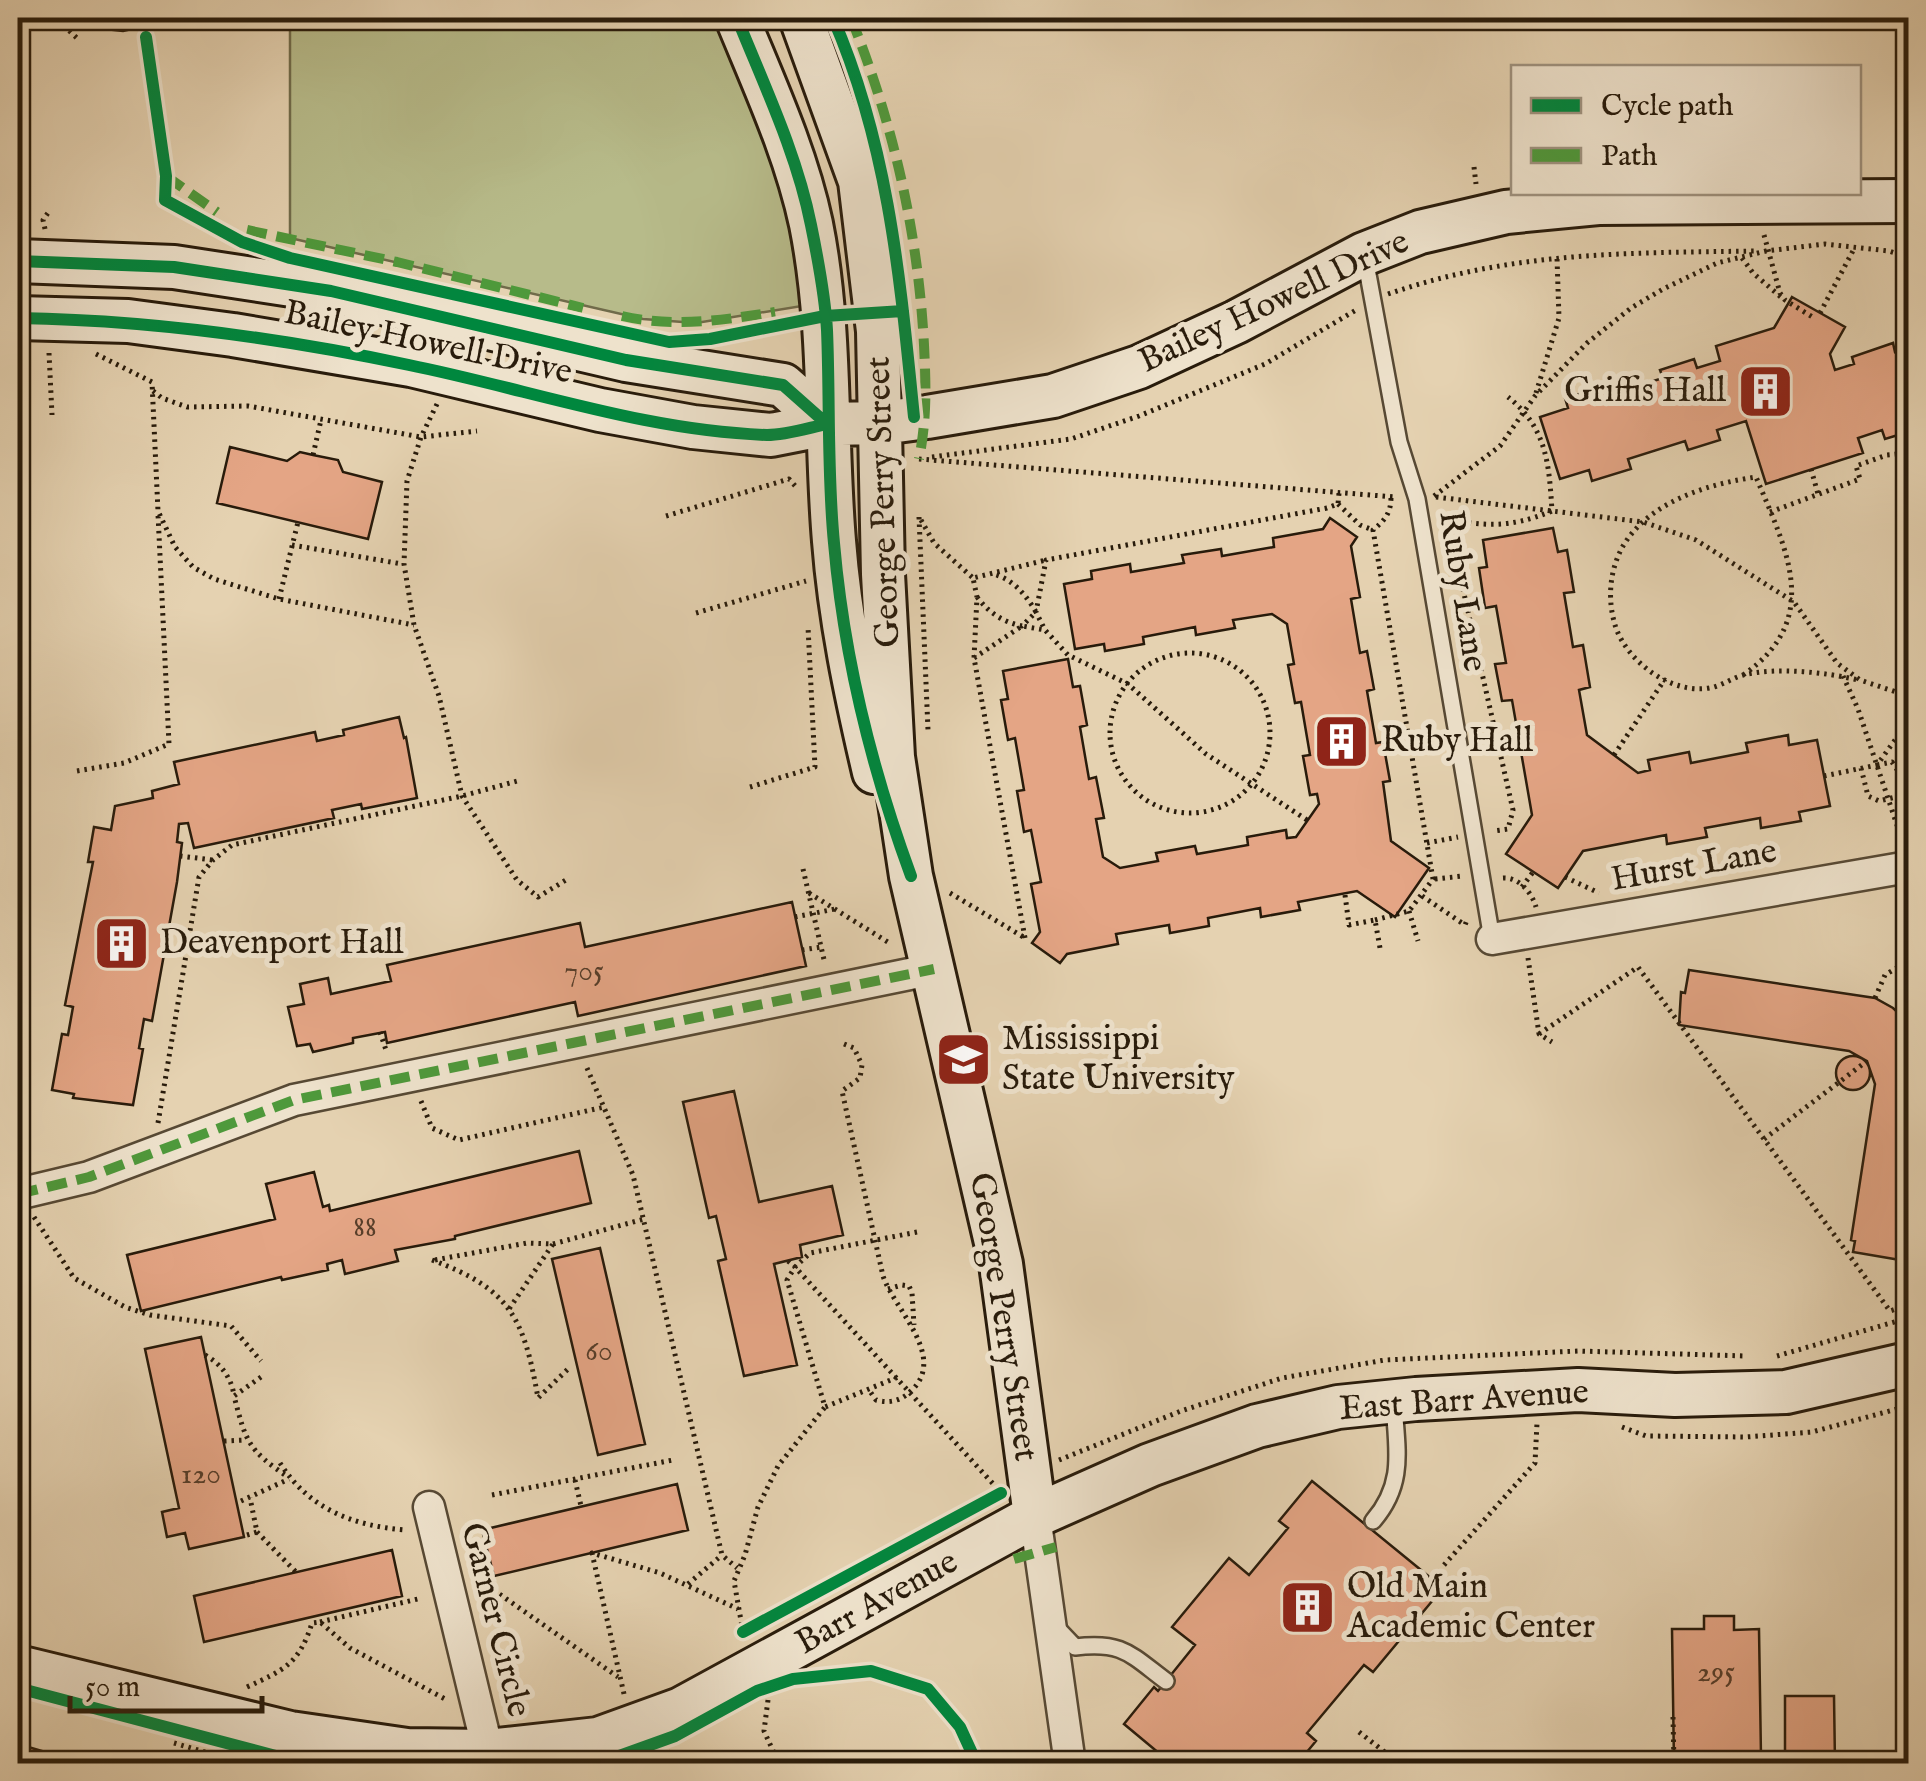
<svg xmlns="http://www.w3.org/2000/svg" width="1926" height="1781" viewBox="0 0 1926 1781" font-family="'IM FELL English',serif">
<rect width="100%" height="100%" fill="#e5d2b1"/>
<filter id="stains"><feTurbulence type="fractalNoise" baseFrequency=".002" numOctaves="4"/><feColorMatrix values="0 0 0 0 .2 0 0 0 0 .09 0 0 0 0 .02 0 0 0 .5 -.17"/></filter>
<radialGradient id="worn" r=".72"><stop offset=".6" stop-color="#630" stop-opacity="0"/><stop offset="1" stop-color="#630" stop-opacity=".3"/></radialGradient>
<!-- green -->
<path fill="#b7bb8a" stroke="#706b4a" stroke-width="2.5" d="M290,18H720L785,200L802,306L696,323L643,319L290,238Z"/>
<!-- building -->
<path fill="#e4a585" stroke="#281b0b" stroke-width="2.5" d="M78,18H155L141,27L123,31L105,29Z
M1792,297L1845,327L1830,354L1835,370L1854,364L1852,357L1893,343L1895,352L1908,347V432L1885,439L1882,430L1858,438L1863,453L1766,484L1746,421L1717,430L1720,440L1688,450L1685,441L1628,459L1631,469L1592,481L1589,470L1560,479L1540,417L1568,408L1565,398L1602,387L1606,396L1663,378L1660,370L1694,359L1697,368L1720,361L1716,346L1774,328Z
M230,447L287,461L300,452L313,455L338,460L343,472L382,482L368,539L217,503Z
M1330,518L1357,537L1351,546L1360,597L1351,599L1360,653L1367,651L1374,689L1367,691L1376,743L1383,742L1390,781L1383,782L1391,841L1429,868L1395,917L1357,891L1298,902L1300,910L1261,917L1260,908L1208,918L1209,926L1170,933L1169,925L1116,934L1118,944L1067,954L1060,963L1032,943L1040,932L1031,884L1041,882L1031,830L1024,832L1017,791L1024,790L1015,738L1008,740L1001,700L1008,699L1003,671L1068,659L1073,687L1080,686L1087,725L1080,727L1089,779L1096,777L1104,818L1096,819L1103,857L1120,868L1158,861L1156,853L1195,846L1197,854L1248,845L1247,837L1286,830L1287,838L1296,837L1319,804L1317,794L1310,795L1303,756L1310,755L1301,702L1295,703L1288,665L1294,664L1287,624L1272,614L1233,620L1235,628L1196,635L1195,627L1143,637L1144,644L1105,651L1104,644L1075,649L1064,584L1092,579L1091,571L1130,564L1131,572L1184,563L1182,555L1221,549L1222,556L1274,547L1273,538L1323,529Z
M1553,528L1558,552L1567,550L1574,592L1564,593L1573,647L1583,645L1590,687L1579,690L1587,735L1638,773L1650,770L1648,760L1689,752L1691,763L1748,752L1746,743L1788,735L1789,745L1817,740L1830,806L1799,812L1801,821L1761,828L1760,818L1705,828L1707,837L1667,844L1666,835L1583,851L1558,888L1506,854L1532,815L1512,700L1502,701L1495,664L1506,663L1496,606L1485,608L1479,568L1487,567L1483,540Z
M399,717L404,738L406,737L417,798L362,809L361,804L332,810L334,818L194,848L188,823L179,824L177,842L182,843L177,882L152,1021L144,1019L139,1048L143,1049L133,1105L73,1098L74,1094L52,1090L62,1034L68,1035L73,1007L65,1005L93,862H88L94,827L111,830L115,806L153,798L152,791L179,784L174,762L315,732L317,741L344,735L343,730Z
M792,902L806,966L578,1016L575,1002L387,1043L385,1032L353,1038V1043L313,1052L310,1044L297,1046L288,1007L304,1004L300,984L328,978L331,994L391,981L387,965L580,923L585,947Z
M1689,970L1875,998L1893,1008L1908,1022V1242L1906,1261L1853,1252L1855,1241L1851,1240L1875,1084L1867,1061L1849,1051L1679,1025L1681,992L1685,993Z
M1836 1073a17 17 0 1 1 34 0a17 17 0 1 1-34 0Z
M734,1091L759,1202L832,1186L843,1235L800,1245L802,1257L774,1264L797,1365L744,1376L718,1261L726,1259L716,1216L709,1218L683,1102Z
M579,1151L591,1203L455,1236V1239L395,1250L398,1261L345,1274L342,1260L327,1264L328,1270L282,1280L281,1277L141,1311L127,1255L275,1219L266,1184L314,1172L323,1207L329,1205L330,1211Z
M600,1248L645,1444L598,1455L552,1259Z
M201,1337L244,1537L189,1549L185,1533L167,1537L162,1512L179,1508L145,1349Z
M1312,1481L1443,1588L1373,1672L1364,1665L1307,1733L1316,1741L1297,1764H1172L1124,1724L1154,1687L1158,1691L1195,1645L1172,1627L1229,1558L1249,1575L1288,1528L1279,1521Z
M677,1484L688,1530L494,1576L482,1530Z
M392,1550L402,1596L204,1642L194,1596Z
M1704,1616H1734V1630L1759,1629L1761,1757H1745V1764H1674L1672,1629H1704Z
M1785,1696H1834L1835,1764H1785Z
M18,1744L86,1764H18Z"/>
<g fill="none" stroke-linecap="round" stroke-linejoin="round">
<defs>
<path id="lane" d="M1365,258L1399,442L1417,499L1492,939
M1373,1521C1405,1484 1397,1451 1394,1405
M1055,1626L1075,1647C1122,1641 1130,1654 1166,1681"/>
<path id="street" d="M1492,939L1908,867
M18,1194L89,1177L294,1100L934,969
M429,1507L488,1751
M1035,1516L1070,1764"/>
<path id="secondary" d="M737,18C764,84 796,153 811,224C832,329 825,435 834,541C840,619 856,695 874,772
M801,18L860,181L878,331L883,574L893,757L911,876L1001,1264L1035,1516
M18,261L174,267L331,291L626,360L783,385L827,424
M18,318L128,321L233,335L411,365L600,410L693,427L771,435L827,424L882,423L927,417L1053,396L1139,367L1236,322L1364,254L1420,232L1506,212L1598,203L1908,201
M18,1667L290,1733L407,1750L488,1751L598,1739L681,1709L1035,1516L1150,1465L1257,1426L1338,1407L1416,1399L1578,1390L1675,1395L1786,1392L1908,1364"/>
</defs>
<!-- lane casing -->
<use href="#lane" stroke="#574934" stroke-width="20"/>
<!-- street casing -->
<use href="#street" stroke="#574934" stroke-width="35"/>
<!-- secondary casing -->
<use href="#secondary" stroke="#281b0b" stroke-width="48"/>
<!-- path -->
<path stroke="#281b0b" stroke-width="5" stroke-dasharray="2.5 5" stroke-linecap="butt" d="M64,18V26L78,39
M1474,167L1476,184
M45,229L43,220L50,210
M1764,235L1780,293L1785,300L1814,318
M1742,258L1753,273L1782,298
M1388,294C1513,251 1628,253 1757,251
M1820,313L1855,247
M49,353L52,415
M96,354L152,382L158,511L175,547L193,567L214,579L279,599L414,625
M153,391L162,398L187,407L248,406L421,437L477,431
M1536,393L1559,318L1557,258
M437,404L421,437L407,481L404,564L414,625L439,696L462,796L517,880L538,897L566,880
M313,455L321,420
M932,457L1071,439L1139,416L1265,364L1356,310
M919,459L1395,497
M1811,469L1818,494
M1434,496L1500,446L1535,396L1587,343L1631,308L1663,289L1717,263L1766,251L1825,244L1889,251L1908,257
M1436,497L1643,522L1696,540L1794,602L1837,663L1860,680L1908,696
M1338,504L1360,525L1373,530
M1770,512L1860,479L1856,466L1887,455L1908,453
M666,516L789,479L797,488
M919,517L928,730
M1439,518C1484,526 1508,529 1552,511C1549,464 1547,428 1508,397
M921,520L934,543L973,578
M1446,539L1460,576L1513,810L1508,829L1494,831
M292,545L402,564
M977,597C989,613 1003,622 1022,626L1036,612C1026,595 1013,579 993,574
M279,599L298,522
M696,613L806,581
M1110 733a80 80 0 1 1 160 0a80 80 0 1 1-160 0Z
M974,658L1022,626L1045,630
M1743,675C1824,619 1786,549 1756,477C1707,484 1649,502 1623,546C1609,571 1607,601 1616,628C1629,664 1675,697 1714,687C1724,684 1733,678 1743,675C1776,667 1825,672 1858,680
M1843,676L1858,709L1903,843
M1614,755L1665,679
M1877,765L1892,762L1902,777L1907,795
M1861,768L1868,796L1879,801L1908,794
M77,771L124,763L169,744L158,514
M1824,776L1877,765L1908,722
M750,787L815,767L808,627
M1307,820L1206,754L1128,684L1068,655L1045,630L1036,612L1046,560L1327,508L1338,504L1339,493
M1427,843L1458,837
M180,856L213,860
M803,869L825,964
M1565,877L1599,893
M1503,878C1519,877 1532,893 1536,907
M1435,879L1463,876
M1522,887L1533,872
M809,893L891,944
M950,893L1025,938
M1345,895L1349,925L1375,920L1380,948
M1422,896L1465,925L1467,920
M1409,911L1418,941
M795,917L835,909
M1375,920L1409,911L1433,879L1373,530C1385,520 1391,513 1391,497
M1025,938L974,658L977,597L973,578L1046,560
M802,950L821,947
M1528,958L1539,1034L1552,1042
M1908,961L1900,966L1908,980
M1875,998L1885,975L1900,966
M380,1032L387,1053
M1539,1034L1638,967L1890,1311L1908,1305
M844,1044L854,1048L862,1065L860,1078L842,1091L883,1276C894,1309 947,1356 912,1390C902,1400 891,1404 876,1400L869,1390
M587,1068L633,1175L722,1555L737,1568
M421,1101L432,1128L459,1140L604,1107
M158,1123L199,877L213,860L232,845L462,796L521,780
M1764,1139L1867,1061
M34,1217L74,1278L125,1307L150,1315L231,1326L261,1361
M917,1232L810,1253L795,1267L996,1487
M553,1244L644,1219
M432,1260C511,1289 524,1319 538,1398L568,1369
M435,1260L527,1243L553,1244L509,1309
M788,1261L795,1267L787,1280L825,1407L898,1377
M888,1289L902,1285L909,1286L912,1293L914,1325
M205,1355C221,1364 231,1377 234,1395
M1777,1356L1908,1318
M261,1377L234,1396C246,1442 248,1450 288,1477
M1622,1427L1646,1436L1746,1437L1812,1432L1908,1406
M224,1441L245,1440
M1059,1460L1181,1411L1282,1378L1385,1360L1578,1351L1746,1356
M280,1463C309,1509 353,1526 406,1530
M575,1480L581,1506
M492,1495L673,1460
M241,1501L289,1479
M257,1532L296,1572
M247,1535L257,1532L250,1498
M1444,1565L1535,1463L1537,1423
M475,1577L618,1677
M688,1584L722,1555
M18,1621L28,1634
M320,1622L422,1598
M743,1632L734,1581L745,1555L758,1507L778,1466L825,1407
M247,1687C284,1670 299,1664 312,1623L320,1622L350,1648L447,1700
M624,1694L592,1553L660,1573L738,1609
M768,1700L764,1731L779,1764
M1673,1717L1674,1764
M1359,1732L1400,1764
M174,1743L246,1764
M668,1752L692,1764"/>
<!-- lane -->
<use href="#lane" stroke="#eee2cc" stroke-width="15"/>
<!-- street -->
<use href="#street" stroke="#eee2cc" stroke-width="30"/>
<!-- secondary -->
<use href="#secondary" stroke="#eee2cc" stroke-width="42"/>
<!-- quiet -->
<path stroke="#4e993b" stroke-width="10" stroke-dasharray="20 10" stroke-linecap="butt" d="M851,18C893,123 918,231 924,345C926,386 927,418 919,459
M166,176L217,212
M247,230L397,262L583,308
M622,316C674,328 723,320 775,312
M18,1194L89,1177L294,1100L934,969
M1014,1559L1056,1547"/>
<defs>
<path id="cycleway" d="M737,18C764,85 797,154 811,225C818,259 825,296 827,330C830,402 827,472 834,543C844,659 871,767 911,876
M833,18C889,147 900,279 914,417
M146,37L166,176L165,200L242,242L290,258L669,342L710,339L825,316L903,311
M18,261L174,267L331,291L626,360L783,385L827,424
M18,318C149,320 281,338 409,365C528,389 645,431 767,435C786,435 808,428 827,424
M743,1632L1001,1493
M18,1688L306,1764
M597,1764L675,1736L757,1691L793,1679L871,1671L928,1689L960,1727L977,1764"/>
</defs>
<!-- cycleway casing -->
<use href="#cycleway" stroke="#eee2cc" stroke-width="19"/>
<!-- cycleway -->
<use href="#cycleway" stroke="#00873e" stroke-width="12"/>
</g>
<!-- icons -->
<defs>
<symbol id="building-square" viewBox="-11 -11 22 22"><rect x="-9" y="-9" width="18" height="18" rx="4" fill="#8f2418" stroke="#eee2cc"/><path d="M-4-6H4V6H1V3H-1V6H-4ZM-2.5-4.3h1.7v1.8h-1.7ZM.8-4.3h1.7v1.8H.8ZM-2.5-1h1.7V.8h-1.7ZM.8-1h1.7V.8H.8Z" fill="#fff"/></symbol>
<symbol id="university-square" viewBox="-11 -11 22 22"><rect x="-9" y="-9" width="18" height="18" rx="4" fill="#8f2418" stroke="#eee2cc"/><path d="M0-5L7-2L0 1L-7-2ZM-4 1L0 2.5L4 1V4Q0 6-4 4Z" fill="#fff"/></symbol>
</defs>
<g fill-rule="evenodd">
<use href="#building-square" x="1734" y="360" width="63" height="63"/>
<use href="#building-square" x="1310" y="710" width="63" height="63"/>
<use href="#building-square" x="90" y="912" width="63" height="63"/>
<use href="#university-square" x="932" y="1028" width="63" height="63"/>
<use href="#building-square" x="1276" y="1576" width="63" height="63"/>
</g>
<g text-anchor="middle" dominant-baseline="central" stroke-width="10" stroke-linejoin="round" paint-order="stroke">
<!-- number labels -->
<g font-size="30" fill="#573e2a">
<text x="584" y="972">705</text>
<text x="365" y="1228">88</text>
<text x="599" y="1352">60</text>
<text x="201" y="1475">120</text>
<text x="1716" y="1673">295</text>
</g>
<!-- street labels -->
<g font-size="35" fill="#281b0b" stroke="#eee2cc">
<text transform="translate(1274 302) rotate(-25)">Bailey Howell Drive</text>
<text transform="translate(428 343) rotate(12)">Bailey Howell Drive</text>
<text transform="translate(884 502) rotate(-92)">George Perry Street</text>
<text transform="translate(1462 591) rotate(81)">Ruby Lane</text>
<text transform="translate(1694 866) rotate(-10)">Hurst Lane</text>
<text transform="translate(1003 1317) rotate(81)">George Perry Street</text>
<text transform="translate(1464 1401) rotate(-4)">East Barr Avenue</text>
<text transform="translate(877 1603) rotate(-29)">Barr Avenue</text>
<text transform="translate(495 1620) rotate(76)">Garner Circle</text>
</g>
<!-- poi labels -->
<g font-size="35" fill="#281b0b" stroke="#eee2cc" text-anchor="start">
<text x="1726" y="391" text-anchor="end">Griffis Hall</text>
<text x="1381" y="741">Ruby Hall</text>
<text x="160" y="943">Deavenport Hall</text>
<text x="1002" y="1039">Mississippi<tspan x="1002" dy="40">State University</tspan></text>
<text x="1347" y="1587">Old Main<tspan x="1347" dy="40">Academic Center</tspan></text>
</g>
</g>
<!-- margin -->
<rect width="1926" height="1781" fill="none" stroke="#e5d2b1" stroke-width="60"/>
<rect x="20" y="20" width="1886" height="1741" fill="none" stroke="#281b0b" stroke-width="5"/>
<rect x="30" y="30" width="1866" height="1721" fill="none" stroke="#281b0b" stroke-width="2.5"/>
<!-- legend -->
<rect x="1511" y="65" width="350" height="130" fill="#eee2cc" stroke="#9f927f" stroke-width="2.5"/>
<rect x="1531" y="98" width="50" height="15" fill="#00873e" stroke="#9f927f" stroke-width="2.5"/>
<text x="1601" y="115" font-size="30" fill="#281b0b">Cycle path</text>
<rect x="1531" y="148" width="50" height="15" fill="#4e993b" stroke="#9f927f" stroke-width="2.5"/>
<text x="1601" y="165" font-size="30" fill="#281b0b">Path</text>
<!-- scale -->
<path d="M70 1696v15h192v-15" fill="none" stroke="#281b0b" stroke-width="5"/>
<text x="85" y="1696" font-size="30" fill="#281b0b" stroke="#eee2cc" stroke-width="8" paint-order="stroke">50 m</text>
<rect width="100%" height="100%" filter="url(#stains)"/>
<rect width="100%" height="100%" fill="url(#worn)"/>
</svg>
